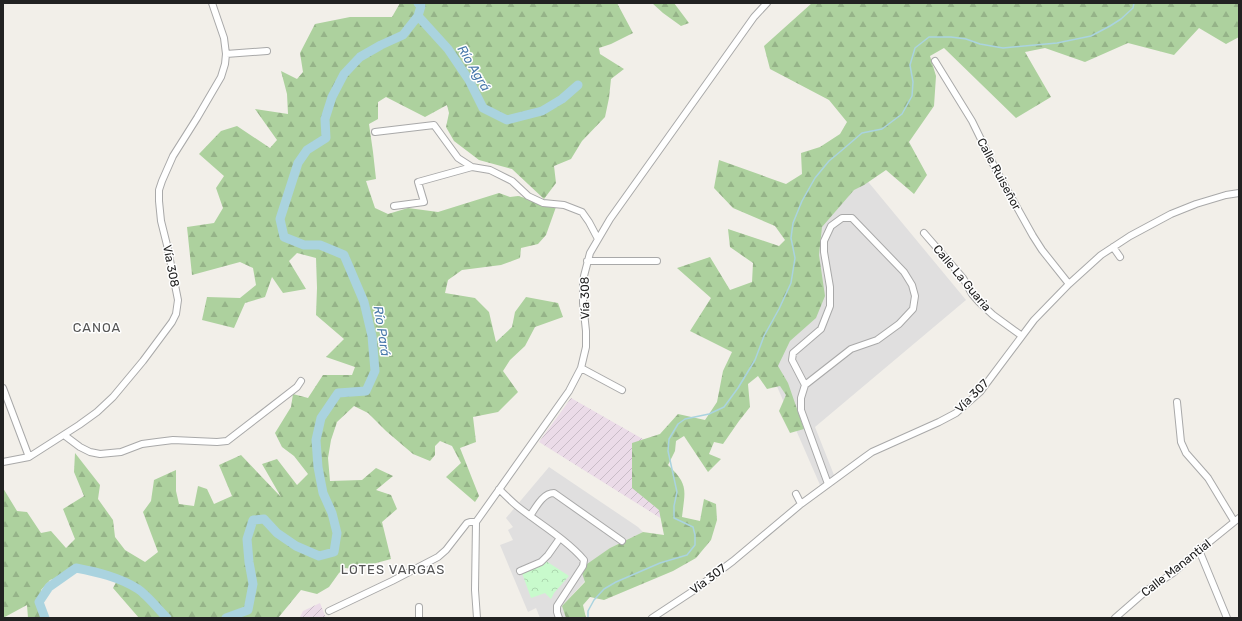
<svg xmlns="http://www.w3.org/2000/svg" width="1242" height="621" viewBox="0 0 1242 621" font-family="Rubik,sans-serif">
<defs>
<pattern id="industrial-furrows" width="10" height="10" patternUnits="userSpaceOnUse"><rect width="10" height="10" fill="#ebdbe8"/><path d="M-1 1l2-2M0 10L10 0M9 11l2-2" fill="none" stroke="#c9bcc7"/></pattern>
<pattern id="forest-firs" width="22" height="20" patternUnits="userSpaceOnUse"><rect width="22" height="20" fill="#add19e"/><path d="M5 1l3.5 6h-7zM16 11l3.5 6h-7z" fill="#95b388"/></pattern>
<pattern id="park-crowns" width="20" height="18" patternUnits="userSpaceOnUse"><rect width="20" height="18" fill="#c8facc"/><path d="M2 6a3 3 0 1 1 6 0M12 15a3 3 0 1 1 6 0" fill="none" stroke="#acd6af"/></pattern>
</defs>
<rect width="100%" height="100%" fill="#f2efe9"/>
<!-- residential -->
<path fill="#e0dfdf" d="M865,178L966,300L815,427L834,475L820,485L765,359L806,237Z
M549,467L638,527L643,532L610,548L585,581L562,606L566,618H540L536,608L528,612L500,545L513,540L508,530L513,527L506,518Z"/>
<!-- industrial -->
<path fill="url(#industrial-furrows)" d="M571,398L662,450L670,524L539,442Z
M320,603L326,618H298L300,617L303,611Z"/>
<!-- forest -->
<path fill="url(#forest-firs)" d="M400,3H617L633,33L611,44L599,48L600,54L624,69L611,79L609,98L605,117L582,141L571,159L554,166L556,183L544,199L512,169L479,160L454,141L446,127L449,113L447,105L425,117L386,97L378,102V119L369,124L373,152L376,179L366,181L375,208L388,214L408,208L438,212L499,193L510,197L518,196L556,207L546,235L538,244L521,248L520,258L501,265L462,270L448,280L445,293L475,298L489,312L496,342L512,327L515,312L526,297L558,303L563,317L535,327L525,346L510,360L503,371L518,392L498,412L473,417L476,442L460,448L479,496L475,502L446,477L461,463L452,446L440,441L435,446V455L430,461L413,454L386,431L368,413L354,406L337,422L331,440L328,458L330,481L362,480L376,468L393,476L376,490L391,495L397,509L382,522L391,559L354,569L345,568L339,573L329,587L317,594L301,590L278,618H139L113,588L119,577L78,571L50,580L41,590L42,604L49,618H28L27,605L3,618V488L17,511L27,512L41,533L51,531L66,548L75,539L63,509L84,496L74,472L75,453L100,485L98,499L113,520L115,537L125,550L145,562L158,552L143,512L151,501L154,480L176,470V491L179,504L194,506L198,486L207,489L214,504L232,496L219,465L241,455L281,497L262,464L277,459L297,485L308,474L294,456L282,447L275,433L291,407L293,394L308,398L323,375H352L355,367L326,357L344,339L316,315L317,288L316,258L297,253L289,261L306,289L283,293L272,277L265,297L245,303L234,328L202,320L207,297L240,298L256,285L253,268L240,262L192,275L187,227L214,223L223,208L216,188L224,176L199,154L221,131L237,126L270,148L277,140L255,109L288,114L287,94L281,71L297,79L303,72L300,53L315,24L350,17H392Z
M652,3H674L689,23L681,26L663,13Z
M812,3H1239V37L1226,44L1199,28L1174,55L1128,43L1085,62L1045,48L1025,52L1051,97L1016,118L944,48L930,56L936,76L934,106L909,142L927,175L914,194L886,170L864,185L854,190L822,227L819,255L825,296L816,318L790,341L778,366L788,383L804,429L790,433L779,411L786,395L780,386L767,389L758,376L748,384L750,407L739,421L723,444L714,442L709,454L721,459L708,472L684,436L676,441L675,451L668,465C689,485 685,490 682,517L700,521L704,499L716,504L717,520L711,540L696,558L673,571L604,600L590,597L583,605L586,618H566L562,606L585,582L582,573L587,564L610,548L643,532L664,535L659,510L632,488V443L660,434L678,414L705,420L717,402L723,371L732,352L690,331L711,298L677,268L710,257L730,290L752,282L753,263L730,247L728,229L779,246L785,240L775,226L733,208L714,188L719,160L786,184L802,174L801,153L820,147L840,134L847,122L829,100L770,69L764,46Z"/>
<!-- park -->
<path fill="url(#park-crowns)" d="M546,561L569,576L554,593L551,599L545,593L531,598L522,573Z"/>
<g fill="none" stroke-linecap="round" stroke-linejoin="round">
<!-- stream -->
<path stroke="#aad3df" stroke-width="1.5" d="M588,618V611L594,600L604,589L616,582L660,563L687,555L695,545V535L693,527L674,518V506L677,492L668,451L669,439L678,424L685,419L709,414L724,407L738,388L755,360L764,336L779,309L791,283L795,258L791,238L793,223L802,201L815,178L829,161L841,151L862,133L882,129L902,114L912,96L913,82L910,65L915,48L929,37H951L966,39L980,44L1003,48L1057,43L1091,36L1110,26L1121,19L1133,8L1134,3"/>
<!-- river -->
<path stroke="#aad3df" stroke-width="9" d="M418,16L448,49L469,80L483,108L507,120L542,111L562,99L578,85
M45,618L39,602L49,587L76,568C97,572 119,577 138,589C146,594 159,610 167,618
M226,618L248,610L253,584L249,562L247,539L253,520L264,519L277,533L296,546L319,556L334,552L337,533L332,513L323,493L318,467L316,440L321,418L338,393L366,391L375,371L372,336L364,302L344,255L320,245H304L284,237L280,219L298,163L307,150L326,138L325,119L332,97L344,74L360,57L381,45L403,35L418,16L421,6L418,3"/>
<defs>
<path id="minor" d="M226,54L267,51
M935,61L972,121L995,168L1033,236L1042,250L1069,284
M375,132L434,125L458,158L472,167L490,170L512,181L528,196L543,203L564,205L582,212L589,222L598,239
M394,206L424,202L418,182L472,167
M924,233L963,278L972,294L979,302L993,315L1022,336
M1113,247L1120,257
M587,261H657
M581,368L622,390
M805,385L792,360L793,353L821,329L830,306V287L824,252V241L831,226L842,218H852L904,272L912,285L915,296L913,309L899,324L877,340L851,349L805,385L801,398V410L828,484
M3,388L29,457
M1177,402L1181,442L1186,453L1208,478L1234,521
M64,435L80,447L90,452L100,454L121,452L142,444L157,442L173,440L217,442L227,441L297,387L301,381
M3,462L29,457L79,425L97,412L113,397L143,361L172,322L176,314L178,300L167,245L161,221L159,201V190L162,181L173,156L197,118L221,77L225,64L226,54L224,38L212,3
M499,489C505,495 511,501 517,506C538,523 566,539 584,560L583,566L557,606V612L559,618
M796,494L801,504
M530,516C536,507 543,493 554,493L622,541
M1199,550L1227,618
M520,571L541,562L548,555L560,538
M419,607V618
M329,611L392,581L438,557L446,550L467,523L470,522H476
M477,618L475,590L476,522L569,391L581,368L586,347V331L583,303V285L584,276L590,253L610,219L712,76L754,17L767,3
M652,618L693,591L733,561L801,504L865,457L872,452L939,422L956,413L980,392L1034,320L1069,284L1101,255L1130,236L1171,214L1196,204L1226,195L1239,193
M1115,618L1146,591L1173,573L1197,552L1239,518"/>
</defs>
<!-- minor casing -->
<use href="#minor" stroke="#a9a9a9" stroke-width="8"/>
<!-- minor -->
<use href="#minor" stroke="#fff" stroke-width="6"/>
</g>
<g text-anchor="middle" dominant-baseline="central" stroke-width="3" stroke-linejoin="round" paint-order="stroke">
<!-- street labels -->
<g font-size="12" fill="#222" stroke="#fff">
<text transform="translate(999 174) rotate(62)">Calle Ruiseñor</text>
<text transform="translate(171 266) rotate(79)">Vía 308</text>
<text transform="translate(962 278) rotate(50)">Calle La Guaria</text>
<text transform="translate(585 298) rotate(-91)">Vía 308</text>
<text transform="translate(972 396) rotate(-45)">Vía 307</text>
<text transform="translate(1176 568) rotate(-38)">Calle Manantial</text>
<text transform="translate(708 579) rotate(-37)">Vía 307</text>
</g>
<!-- water labels -->
<g font-size="13" font-style="italic" fill="#4a7aab" stroke="#fff">
<text transform="translate(474 68) rotate(59)">Río Agrá</text>
<text transform="translate(382 331) rotate(81)">Río Pará</text>
</g>
<!-- neighbourhood labels -->
<g font-size="13" letter-spacing="1" fill="#555" stroke="#fff">
<text x="97" y="327">CANOA</text>
<text x="393" y="569">LOTES VARGAS</text>
</g>
</g>
<!-- border -->
<rect width="1242" height="621" fill="none" stroke="#222222" stroke-width="8"/>
</svg>
